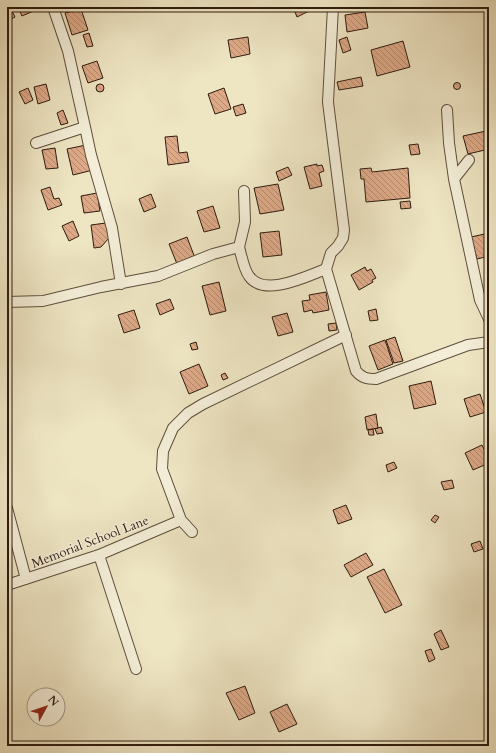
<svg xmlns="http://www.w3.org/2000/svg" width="496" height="753" viewBox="0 0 496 753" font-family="Cardo,serif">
<defs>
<pattern id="building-back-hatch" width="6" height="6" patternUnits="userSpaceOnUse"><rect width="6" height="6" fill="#dda987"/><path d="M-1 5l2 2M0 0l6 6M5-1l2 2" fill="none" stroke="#b4896d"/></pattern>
</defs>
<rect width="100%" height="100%" fill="#eee5c3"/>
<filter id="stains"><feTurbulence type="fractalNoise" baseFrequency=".005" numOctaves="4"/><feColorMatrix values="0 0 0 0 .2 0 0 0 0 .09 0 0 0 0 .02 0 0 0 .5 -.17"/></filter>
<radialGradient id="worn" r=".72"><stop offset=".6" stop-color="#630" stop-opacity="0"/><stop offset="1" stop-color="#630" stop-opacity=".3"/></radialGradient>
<!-- building -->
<path fill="url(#building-back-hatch)" stroke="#2e1b0f" d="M7,7H10L15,17L7,21Z
M18,7H35L36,10L22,16Z
M293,7H312L313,9L297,17Z
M81,9L88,30L72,35L65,13Z
M365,12L368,28L347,32L345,15Z
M89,33L93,46L87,47L83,35Z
M248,37L250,54L231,58L228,40Z
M347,37L351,50L343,53L339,40Z
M403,41L410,67L377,76L371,50Z
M97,61L103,78L88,83L82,66Z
M361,77L363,86L339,90L337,82Z
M453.5 86a3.5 3.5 0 1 1 7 0a3.5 3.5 0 1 1-7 0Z
M46,84L50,100L38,104L34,87Z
M96 88a4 4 0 1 1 8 0a4 4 0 1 1-8 0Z
M28,88L33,100L25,104L19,92Z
M224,88L231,109L215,114L208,94Z
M243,104L246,113L236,116L233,107Z
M63,110L68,123L61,125L57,113Z
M486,131L489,149L468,154L463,136Z
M177,136L179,153L187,152L189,162L168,165L165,137Z
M418,144L420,154L411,155L409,145Z
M86,145L93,170L73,175L67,149Z
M55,148L58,168L46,169L42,150Z
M317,164V166L322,165L324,171L319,173L322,186L310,189L304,167Z
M288,167L292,175L279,181L276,172Z
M371,168L372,172L408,168L410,198L366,202L364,179H361L360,169Z
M278,184L284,210L260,214L254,188Z
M50,187L54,199L59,198L62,205L48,210L41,190Z
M97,193L100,211L84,213L81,196Z
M151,194L156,207L144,212L139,199Z
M410,201L411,208L401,209L400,202Z
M213,206L220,228L204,232L197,211Z
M73,221L79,236L69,241L62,226Z
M106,223L109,238L101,247L94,248L91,225Z
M279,231L282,255L263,257L260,233Z
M489,233V256L477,259L471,237Z
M187,237L195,258L177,264L169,244Z
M365,267L367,271L371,269L376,278L372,280L373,282L359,290L351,275Z
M219,282L226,311L210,315L202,286Z
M326,292L329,310L313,313L312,310L304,312L302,301L310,300L309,295Z
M489,292V308H488L484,293Z
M170,299L174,309L160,315L156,304Z
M376,309L378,320L370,321L368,311Z
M134,310L140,328L124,333L118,315Z
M287,313L293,332L278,336L272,317Z
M336,323L337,330L329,331L328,324Z
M395,337L403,361L394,363L386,340Z
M385,340L393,364L378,370L369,346Z
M196,342L198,349L192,350L190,344Z
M199,364L208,386L189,394L180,372Z
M225,373L228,378L223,380L221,375Z
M431,381L436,404L414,409L409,386Z
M480,394L486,412L470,417L464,399Z
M376,414L378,428L367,430L365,417Z
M381,427L383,433L377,434L375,429Z
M373,429L374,435H369L368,430Z
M482,445L489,460V463L473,470L465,453Z
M394,462L397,468L388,472L386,465Z
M452,480L454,488L444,490L441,482Z
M346,505L352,519L338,524L333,510Z
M435,515L439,517L435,523L431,520Z
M480,541L483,549L474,552L471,544Z
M366,553L373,565L351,577L344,565Z
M384,569L402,605L385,613L367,577Z
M441,630L449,647L441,650L434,634Z
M431,649L435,659L429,662L425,651Z
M245,686L255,713L239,720L226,693Z
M287,704L297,724L279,732L270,712Z"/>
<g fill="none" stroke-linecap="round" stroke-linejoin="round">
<defs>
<path id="street" d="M333,7L328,102L344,230L343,238L338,246L331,253L326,269L356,371C362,378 367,379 376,379L468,345L489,342
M447,110L449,143L454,179
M85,127L91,155L112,228L121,284
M36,143L85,127L68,51L53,7
M469,160L454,179L480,300L489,319
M239,247L245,222L244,191
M7,302L43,301L101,287L158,276L213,254L239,247C241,254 244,270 249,276C264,298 307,276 326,269
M7,508L26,579
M192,532L181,520L162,469L163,451L173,428L188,413L203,404L346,335
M99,555L136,669
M7,585L99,555L181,520"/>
</defs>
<!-- street casing -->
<use href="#street" stroke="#5e4e3c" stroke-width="12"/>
<!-- path -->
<path stroke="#2e1b0f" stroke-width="2" stroke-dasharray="1 2" stroke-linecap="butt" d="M129,7V12"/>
<!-- street -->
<use href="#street" stroke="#f4eed8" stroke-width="10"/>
</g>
<g text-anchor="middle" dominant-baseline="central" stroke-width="3" stroke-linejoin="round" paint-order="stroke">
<!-- street labels -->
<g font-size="13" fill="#2e1b0f" stroke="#f4eed8">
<text transform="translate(90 542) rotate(-21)">Memorial School Lane</text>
</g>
</g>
<!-- margin -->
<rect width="496" height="753" fill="none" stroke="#eee5c3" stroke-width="24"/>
<rect x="8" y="8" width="480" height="737" fill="none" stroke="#2e1b0f" stroke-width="2"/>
<rect x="12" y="12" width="472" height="729" fill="none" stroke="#2e1b0f"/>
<!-- north arrow -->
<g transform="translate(46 707) rotate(50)"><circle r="19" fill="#f4eed8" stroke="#a59a88"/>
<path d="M0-3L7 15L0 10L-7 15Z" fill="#8f2418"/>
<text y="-6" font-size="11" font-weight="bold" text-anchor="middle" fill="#2e1b0f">N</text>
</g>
<rect width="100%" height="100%" filter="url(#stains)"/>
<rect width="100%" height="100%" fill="url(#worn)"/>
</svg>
